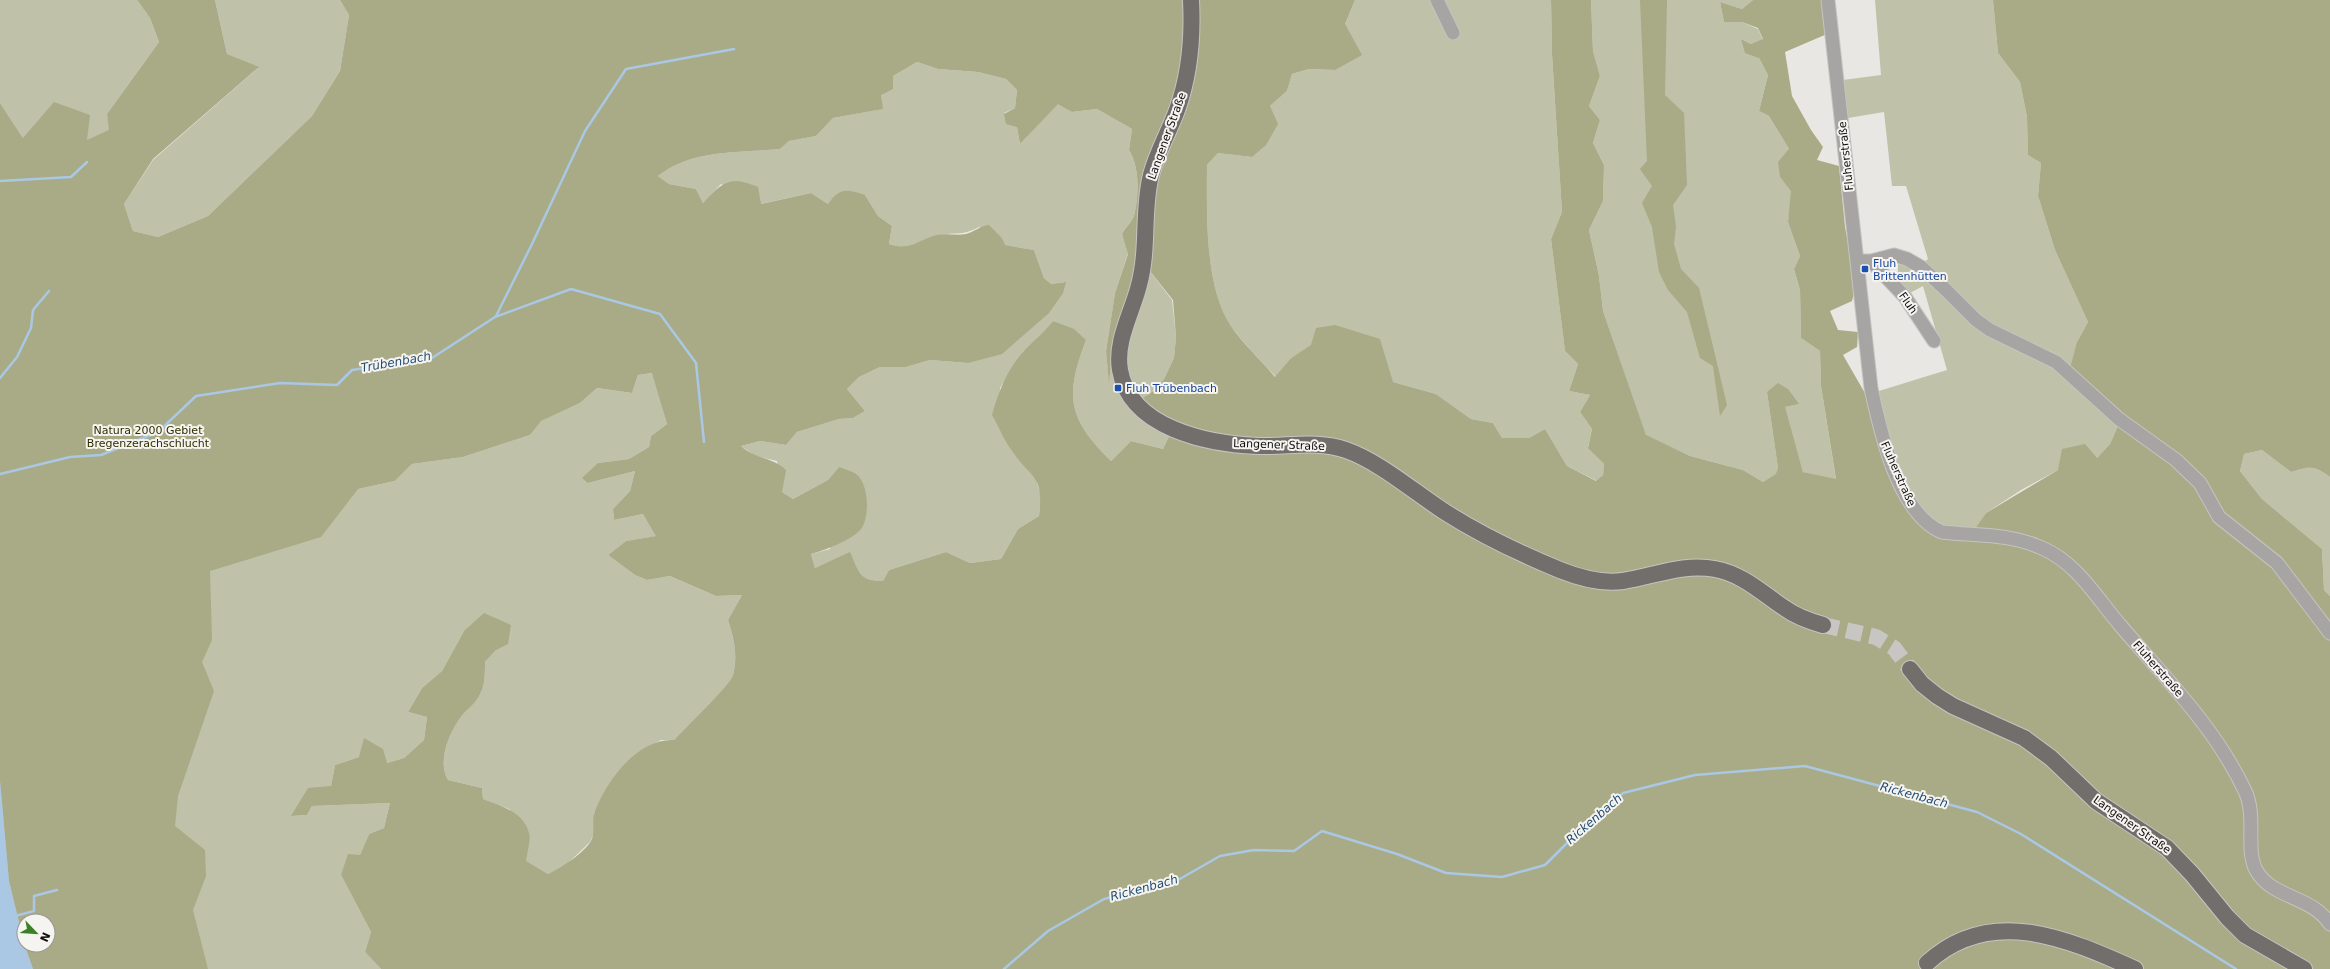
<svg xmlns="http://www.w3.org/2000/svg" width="2330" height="969" viewBox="0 0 2330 969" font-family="'DejaVu Sans',sans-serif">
<rect width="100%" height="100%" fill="#e9e7e3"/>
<!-- green -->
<path fill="#bfc1a9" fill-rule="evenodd" d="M0,0H137L150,18L159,42L107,114L110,130L87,141L23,138L0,103Z
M215,0H340L349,15L340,71L312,116L208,216L158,237L133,231L124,204L153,160L258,68L227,54Z
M1355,0H1551L1552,54L1562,212L1551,239L1565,351L1578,364L1569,391L1590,395L1580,412L1592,429L1588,447L1604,464L1603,475L1597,481L1567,466L1545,429L1529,438H1502L1493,423L1471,419L1436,394L1393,382L1312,345L1291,358L1276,377C1261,361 1244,344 1231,326C1204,288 1207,211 1207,165L1218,153L1252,157L1270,106L1287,91L1292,74L1309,69L1335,70L1345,24Z
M1591,0H1753L1742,9L1720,2L1724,22H1742L1758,29L1763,40L1751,44L1741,39L1759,58L1768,75L1759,111L1769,116L1789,149L1780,177L1792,191L1788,222L1800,256L1794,269L1800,290L1801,338L1820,351L1821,386L1836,480L1803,472L1784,407L1799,404L1767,392L1778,468L1777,474L1763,482L1743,470L1690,456L1646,436L1603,311L1599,276L1589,230L1603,201L1604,165L1593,143L1600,120L1589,106L1600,76L1593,51Z
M1875,0H1993L1998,53L2020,82L2027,117L2028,155L2041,163L2038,196L2055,250L2088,322L2077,342L2121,419L2110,444L2097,458L2058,470L2021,490L1986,513L1966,541L1943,539L1921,525L1876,436L1866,395L1947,370L1923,286L1910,293L1898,281V264L1916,269L1928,259L1906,186H1892L1884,112L1848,118L1843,80L1881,75Z
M917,62L938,69L978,72L1006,79L1017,90L1015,108L1004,113L1017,127L1020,144L1058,103L1072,112L1097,109L1132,129L1129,150C1140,168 1139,195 1134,216C1132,222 1125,228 1122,234L1128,253L1115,293L1106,351L1109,380L1113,347L1137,261L1145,265L1172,300L1176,337L1174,358L1164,379L1154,391L1175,424L1163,449L1131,441L1111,461C1067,418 1065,396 1086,340L1053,321L1043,335L1023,352L1000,388L1012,451L1035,476L1041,496L1039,516L1018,529L1001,559L970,563L946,552L889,570L883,581C859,581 859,572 850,553L815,568L811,554L830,549L839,467L828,480L793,499L782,492L777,461L755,456L741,446L760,441L786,445L797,432L839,419L853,418L865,411L847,389L859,377L880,367H906L930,360L968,363L1065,282L1051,284L1044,278L1034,250L1004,245L1002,238L979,227C961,237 954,231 937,236C917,240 911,251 889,244L892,226L878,216L865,195L828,204L811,193L760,204L721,184L703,203L696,189L669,184L658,176C692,149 739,153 780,149L789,141L816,136L833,118L882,109L881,95L893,76Z
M0,199L358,489L395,481L412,464L463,457L530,435L540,421L580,403L597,388L632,393L638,375L653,373L667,424L651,436L649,447L629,459L598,463L588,483L635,471L630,491L613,509L614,520L643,514L657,536L626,541L608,555L635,575L647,580L670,576L716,596L742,595L728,620C734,638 738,656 733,675C730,685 685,728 674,740H661L639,752L594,813V833L590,842L563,868L548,874L525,861L529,833L509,809L483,799L482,788L448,780C437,761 449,733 461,717C466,710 474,705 478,698C485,687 485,676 485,662L496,650L464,631L442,671L422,688L408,712L427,717L424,740L404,758L387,763L359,757L335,765L331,786L292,816L307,815L312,806L390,803L384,828L369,834L360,855L341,875L371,932L365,952L381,969H0ZM24,921H48V945H24Z
M2262,450L2291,472C2310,466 2314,465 2330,477V596L2324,590L2322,549L2262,499L2240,471L2244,454Z"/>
<!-- forest -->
<path fill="#a8ab86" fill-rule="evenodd" d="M137,0H215L227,54L259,67L153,159L124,204L133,231L158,237L208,216L312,116L340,71L349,15L340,0H1355L1345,24L1362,55L1335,70L1309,69L1292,74L1287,91L1270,106L1278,124L1266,145L1252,157L1218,153L1207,165C1207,211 1204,287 1231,326C1243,344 1261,360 1275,377L1291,358L1311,345L1316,328L1335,325L1380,339L1393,382L1436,394L1471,419L1493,423L1502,438H1529L1545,429L1567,466L1596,481L1603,475L1604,464L1588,448L1592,429L1580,412L1590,395L1569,391L1578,364L1565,351L1551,239L1562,212L1552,54L1551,0H1591L1593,51L1600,76L1589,106L1600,120L1593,143L1604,165L1603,201L1589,230L1599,276L1603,311L1646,435L1690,456L1743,470L1763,482L1776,474L1778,468L1767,392L1778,383L1788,389L1799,404L1785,407L1803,472L1836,479L1821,386L1820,351L1801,338L1800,290L1794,269L1800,256L1788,222L1791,191L1780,177L1778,162L1789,149L1769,116L1759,111L1768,75L1759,58L1745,53L1741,39L1751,44L1763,39L1758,28L1742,22H1724L1720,2L1742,9L1753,0H1825L1827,34L1785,52L1792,96L1811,130L1823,147L1817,160L1839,166L1845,227L1856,285L1852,301L1830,311L1838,330L1858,332L1857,347L1843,355L1866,395L1876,436L1921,525L1943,539L1966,541L1986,513L2058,470L2062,449L2085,444L2097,458L2110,444L2121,419L2069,372L2077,342L2088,322L2055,250L2038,196L2041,163L2028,155L2027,117L2020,82L1998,53L1993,0H2330V477C2314,465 2310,466 2291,472L2262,450L2244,454L2240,471L2262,499L2322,549L2324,590L2330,596V969H381L365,952L371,932L341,875L348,854L360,855L369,834L384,828L390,803L312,806L307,815L291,816L308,788L331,786L335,765L359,757L364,738L383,749L387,763L404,758L424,740L427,717L408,712L422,688L442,671L464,631L484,613L511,625L508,644L496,650L485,662C485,676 485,687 478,698C474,705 466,710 461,717C449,733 437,761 448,780L482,788L483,799C501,806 524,812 529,833C531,840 527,853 526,861L548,874C561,868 583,854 591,841C596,831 591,821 595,811C607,780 638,738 674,740C685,728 730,685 733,675C738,656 734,638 728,620L742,595L716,596L670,576L647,580L635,575L608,555L626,541L656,536L643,514L614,520L613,509L630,491L635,471L588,483L582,478L598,463L629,459L649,447L651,436L667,424L652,373L638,375L632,393L597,388L580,403L541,421L530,435L463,457L412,464L395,481L358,489L321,537L210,571L212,640L202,662L214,691L178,796L175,826L205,850L206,876L193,910L208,969H33L25,945H48V921H24V941L9,881L0,781V103L23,138L54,102L90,115L87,140L109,130L107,114L159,42L150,18ZM917,62L938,69L978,72L1006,79L1017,90L1015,108L1004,114L1006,124L1017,127L1020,144L1058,104L1072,112L1097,109L1132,129L1129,150C1140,168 1139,195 1134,216C1132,222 1125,228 1122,234L1128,254L1115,293L1106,351L1109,383L1113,347L1137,261L1145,265L1173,300L1176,337L1174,358L1164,379L1154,391L1143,398L1146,409L1175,424L1163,449L1131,441L1111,461C1067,418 1065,396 1086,340L1074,329L1053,321C1044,333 1033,341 1023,352C1007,370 998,393 992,415C999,427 1004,440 1012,451C1032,480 1044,474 1039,516L1018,529L1001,559L970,563L946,552L889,570L883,581C859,581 859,572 850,552L815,568L811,554C825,550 852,540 861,529C870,517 869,483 856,474C852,471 844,469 839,467L828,480L793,499L782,492L786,470C771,456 756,460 741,446L760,441L786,445L797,432L839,419L853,418L865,411L847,389L859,377L880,367H906L930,360L968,363L1002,354L1049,313L1063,293L1066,282L1051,284L1044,278L1034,250L1005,245L1002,238L989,225C980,226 974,232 966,234C957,236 946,233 937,235C917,240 911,251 889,244L892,226L878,216L865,195C847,189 840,187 828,204L811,193L761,204L758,187C729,175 722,183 703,203L696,189L669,184L658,176C692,149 739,153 780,149L789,141L816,136L833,118L883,109L881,95L893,89V76Z
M1640,0H1667L1665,95L1684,113L1687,185L1673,205L1676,227L1674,244L1681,269L1699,288L1727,405L1720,416L1713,366L1700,358L1687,312L1668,290L1659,272L1652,227L1642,203L1652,186L1640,169L1647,161Z"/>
<!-- water -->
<path fill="#aac7e3" d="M0,781L9,881L24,945L33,969H0Z"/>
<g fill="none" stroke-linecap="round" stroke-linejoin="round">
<!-- stream -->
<path stroke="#aac7e3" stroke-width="2.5" d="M0,181L71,177L87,162
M496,316L532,244L585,131L626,69L734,49
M0,378L17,357L31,328L33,310L49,291
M0,474L70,457L101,455L158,432L196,396L280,383L337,385L352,370L432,358L495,317L571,289L660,314L696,363L704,442
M15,916L34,911V896L57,890
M1004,969L1048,931L1104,899L1178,880L1220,856L1254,850L1294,851L1322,831L1397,854L1446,873L1502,877L1545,865L1585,825L1623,793L1695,775L1805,766L1977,812L2021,834L2236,969"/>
<!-- major-tunnel -->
<path stroke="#c8c6c3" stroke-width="16" stroke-dasharray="16 8" stroke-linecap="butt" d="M1823,625L1876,637L1894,648L1910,669"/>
<defs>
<path id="minor" d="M1437,0L1453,33
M1828,0L1871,388C1880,430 1898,514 1942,532C1976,536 2009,533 2042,548C2077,563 2096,597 2120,625C2165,678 2215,727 2245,791C2257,816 2245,849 2256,870C2272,899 2311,895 2330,924
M1863,261H1871L1905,297L1934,341
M1871,261L1894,255L1907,259L1921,267L1944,288L1976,320L1990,330L2056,362L2119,419L2176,460L2200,483L2219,517L2277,563L2330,633"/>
<path id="major" d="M1191,0C1193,38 1190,74 1177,110C1169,132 1157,152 1151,175C1142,210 1149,248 1139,285C1132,313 1115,341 1120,370C1130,429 1209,444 1258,446C1288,447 1317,440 1346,450C1380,462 1414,492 1445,512C1481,535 1521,554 1560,570C1580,578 1602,584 1623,581C1655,576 1683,563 1715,569C1743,574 1763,594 1786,609C1797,617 1809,621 1823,625
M1910,669L1922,684L1937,696L1953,706L2024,738L2051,758L2096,801L2167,848L2192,874L2227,917L2245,935L2304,969
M1927,963C1990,905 2066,938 2135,969"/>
</defs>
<!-- minor casing -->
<use href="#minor" stroke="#c6c4c1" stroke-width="15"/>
<!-- major casing -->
<use href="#major" stroke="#c6c4c1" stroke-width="18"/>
<!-- minor -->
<use href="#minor" stroke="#a7a5a4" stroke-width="13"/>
<!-- major -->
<use href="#major" stroke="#716e6c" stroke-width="16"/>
</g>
<!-- markers -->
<g fill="#1a4fb4" stroke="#f6f4f0" stroke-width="1.5">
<rect x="1861" y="265" width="8" height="8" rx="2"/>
<rect x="1114" y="384" width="8" height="8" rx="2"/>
</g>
<g text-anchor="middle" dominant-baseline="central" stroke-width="4" stroke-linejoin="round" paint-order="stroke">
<!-- street labels -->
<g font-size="11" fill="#0f0e0d" stroke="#f6f4f0">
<text transform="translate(1167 136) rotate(-70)">Langener Straße</text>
<text transform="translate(1846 156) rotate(-96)">Fluherstraße</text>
<text transform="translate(1908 303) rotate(55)">Fluh</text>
<text transform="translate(1279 445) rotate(2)">Langener Straße</text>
<text transform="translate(1898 474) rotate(66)">Fluherstraße</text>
<text transform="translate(2158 669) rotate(49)">Fluherstraße</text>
<text transform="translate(2132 825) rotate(35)">Langener Straße</text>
</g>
<!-- transit labels -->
<g font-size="11" fill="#164399" stroke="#f6f4f0" text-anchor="start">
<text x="1873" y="263">Fluh<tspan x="1873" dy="13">Brittenhütten</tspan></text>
<text x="1126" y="388">Fluh Trübenbach</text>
</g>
<!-- park labels -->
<g font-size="11" fill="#2e2f00" stroke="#f6f4f0">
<text x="148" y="430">Natura 2000 Gebiet<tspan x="148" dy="13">Bregenzerachschlucht</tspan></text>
</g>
<!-- water labels -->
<g font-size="12" font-style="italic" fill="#224d73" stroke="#f6f4f0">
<text transform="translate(396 362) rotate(-10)">Trübenbach</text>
<text transform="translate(1914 795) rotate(15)">Rickenbach</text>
<text transform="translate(1594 819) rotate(-41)">Rickenbach</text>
<text transform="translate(1144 888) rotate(-15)">Rickenbach</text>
</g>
</g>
<!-- north arrow -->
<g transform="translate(36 933) rotate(115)"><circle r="19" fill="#f6f4f0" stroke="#9a9895"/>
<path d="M0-3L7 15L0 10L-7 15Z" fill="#3a8126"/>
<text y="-6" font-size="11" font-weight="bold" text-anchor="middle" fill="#0f0e0d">N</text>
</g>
</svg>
